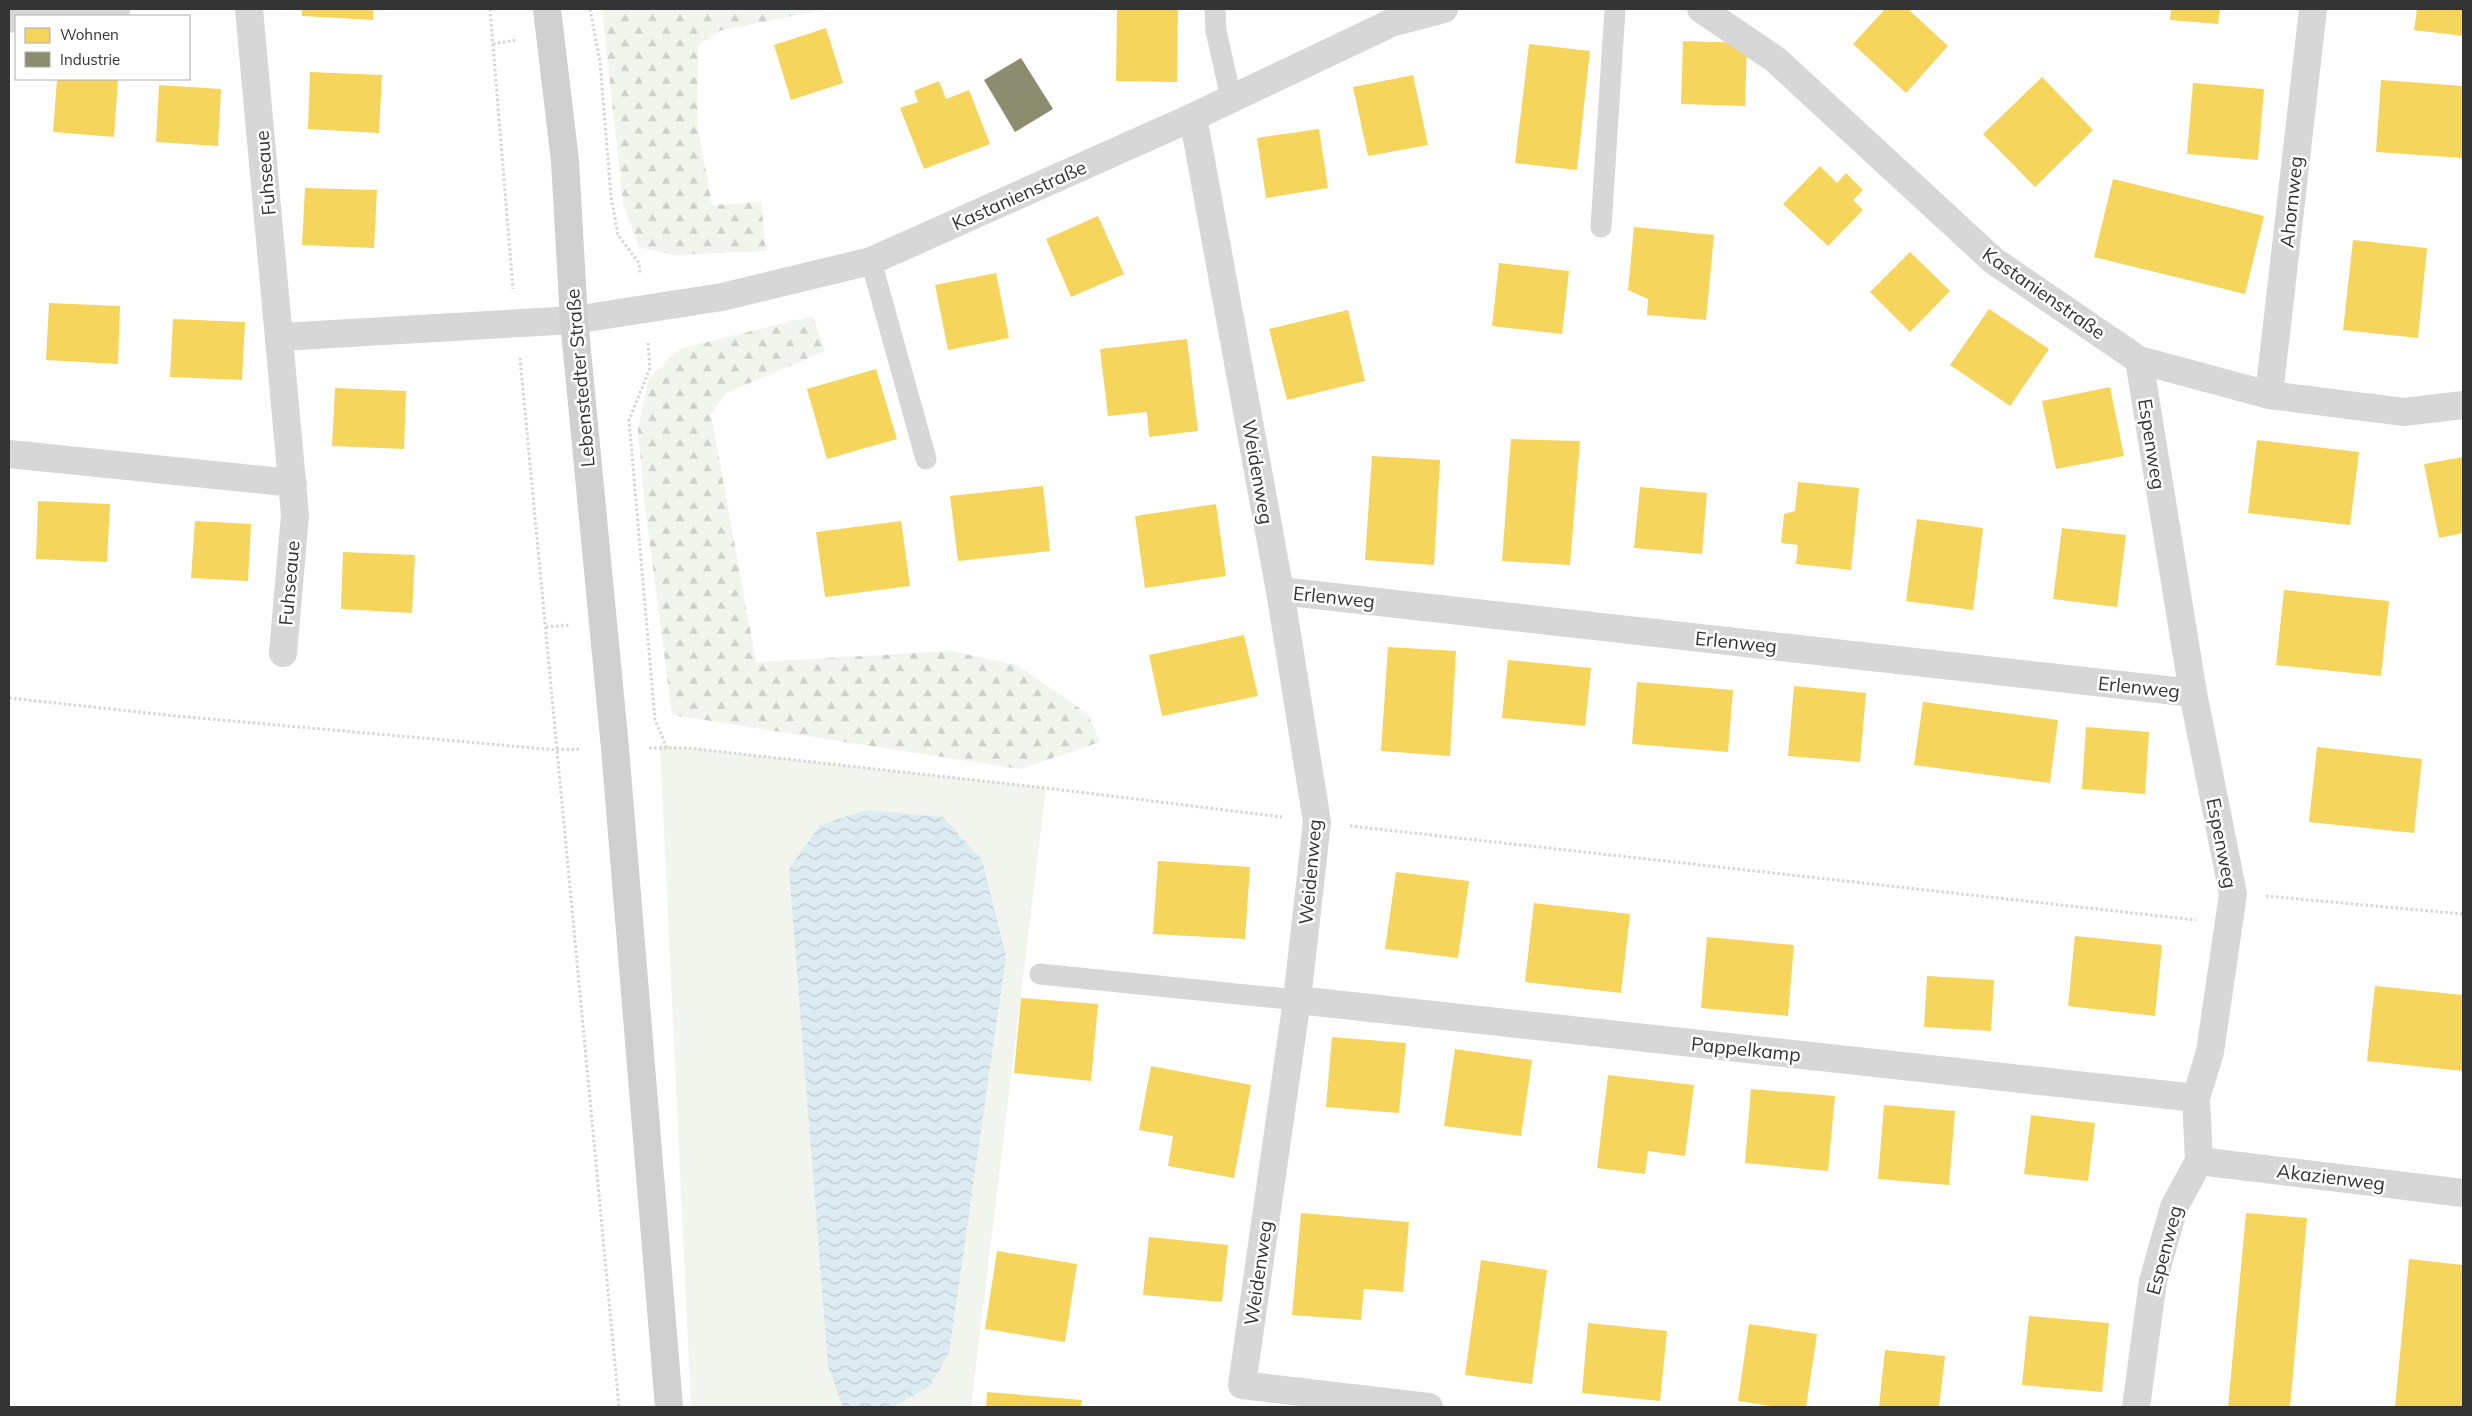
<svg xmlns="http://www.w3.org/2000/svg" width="2472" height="1416" viewBox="0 0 2472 1416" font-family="Mulish,sans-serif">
<defs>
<pattern id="forest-firs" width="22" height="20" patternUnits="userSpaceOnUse" patternTransform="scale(1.25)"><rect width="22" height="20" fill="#f1f5ed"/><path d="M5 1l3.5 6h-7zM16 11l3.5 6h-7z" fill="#cfd2cc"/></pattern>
<pattern id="water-waves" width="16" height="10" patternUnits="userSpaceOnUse" patternTransform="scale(1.25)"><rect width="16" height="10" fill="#ddebf3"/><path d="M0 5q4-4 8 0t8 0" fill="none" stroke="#becad1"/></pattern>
</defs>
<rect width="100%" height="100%" fill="#fff"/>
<!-- grass -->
<path fill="#f1f5ed" d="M660,745L1046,788L971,1407H691Z"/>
<!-- forest -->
<path fill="url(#forest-firs)" d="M602,9H826L719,31L698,46L697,122L712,205L761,202L766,251L675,255L639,247L623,203Z
M813,316L825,351L726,393L711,414L756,662L950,651L1017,665L1088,714L1100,742L1020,769L672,715L644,498L638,429L648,380L679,349Z"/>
<!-- water -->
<path fill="url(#water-waves)" d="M865,810L943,817L982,860L1006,956L949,1353L930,1386L893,1407H843L828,1366L789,869L819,826Z"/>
<!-- homes -->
<path fill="#f6d55c" d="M302,9H373V20L302,16Z
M1117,9H1178L1177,82L1116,81Z
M1885,9H1908L1948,46L1906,93L1853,44Z
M2171,9H2220L2218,24L2170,20Z
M2417,9H2463V36L2414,30Z
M826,28L843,83L791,100L774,45Z
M1683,41L1747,43L1745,106L1681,104Z
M1529,44L1590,51L1577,170L1515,163Z
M310,72L382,75L379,133L308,129Z
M1413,75L1428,145L1368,156L1353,87Z
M2042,77L2093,130L2035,187L1983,134Z
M57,79L118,80L114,137L53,132Z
M2381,80L2463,86V158L2376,152Z
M939,81L946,99L969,90L990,144L924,169L900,108L918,102L914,91Z
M2193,83L2264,89L2258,160L2187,154Z
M159,85L221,89L218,146L156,142Z
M1319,129L1328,188L1266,198L1257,138Z
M1820,166L1837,183L1846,173L1863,190L1853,200L1863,210L1828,246L1783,204Z
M2113,179L2264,216L2245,294L2094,257Z
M305,188L377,190L374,248L302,245Z
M1098,216L1124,274L1071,297L1046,239Z
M1634,227L1714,235L1706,320L1647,315L1648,299L1628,290Z
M2353,240L2427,248L2418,338L2343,330Z
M1910,252L1950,291L1910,332L1870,292Z
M1499,263L1569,271L1562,334L1492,326Z
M996,273L1009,338L948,350L935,285Z
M49,303L120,306L118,364L46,360Z
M1989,309L2049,349L2010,406L1950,365Z
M1348,310L1365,381L1287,400L1269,329Z
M173,319L245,322L242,380L170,377Z
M1187,339L1198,431L1149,437L1147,412L1108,416L1100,349Z
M876,369L897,439L827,459L807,389Z
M2110,387L2124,456L2056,469L2042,401Z
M335,388L406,391L404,449L332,446Z
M1511,439L1580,441L1570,565L1502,561Z
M2257,440L2359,452L2350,525L2248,513Z
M1372,456L1440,460L1434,565L1365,560Z
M2463,457V533L2439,538L2424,464Z
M1798,482L1859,488L1851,570L1796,564L1798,545L1781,543L1784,514L1795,511Z
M1043,486L1050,551L958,561L950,496Z
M1640,487L1707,493L1702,554L1634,548Z
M38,501L110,504L107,562L36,559Z
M1216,504L1226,576L1145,588L1135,516Z
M1917,519L1983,528L1973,610L1906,601Z
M195,521L251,524L248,581L191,578Z
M901,521L910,586L825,597L816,532Z
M2062,528L2126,535L2117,607L2053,599Z
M343,552L415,555L412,613L341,609Z
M2284,590L2389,601L2381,676L2276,665Z
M1244,635L1258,696L1162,716L1149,655Z
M1388,647L1456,651L1450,756L1381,751Z
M1508,660L1591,668L1585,726L1502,718Z
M1637,682L1733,690L1728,752L1632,744Z
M1794,686L1866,693L1860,762L1788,756Z
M1923,702L2058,720L2050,783L1914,765Z
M2086,727L2149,732L2145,794L2082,789Z
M2317,747L2422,759L2414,833L2309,822Z
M1158,861L1250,867L1245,939L1153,934Z
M1396,872L1469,881L1458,958L1385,949Z
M1534,903L1630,914L1621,993L1525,982Z
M2075,936L2162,945L2155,1016L2068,1006Z
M1707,937L1794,945L1788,1016L1701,1008Z
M1927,976L1994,980L1991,1031L1924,1027Z
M2375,986L2463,995V1071L2367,1061Z
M1021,998L1098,1004L1091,1081L1014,1073Z
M1332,1037L1406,1043L1399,1113L1326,1107Z
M1455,1049L1532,1060L1521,1136L1444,1126Z
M1151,1066L1251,1085L1234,1178L1168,1166L1173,1136L1139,1130Z
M1608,1075L1694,1085L1685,1156L1648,1151L1645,1174L1597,1168Z
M1751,1089L1835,1096L1828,1171L1745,1163Z
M1884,1105L1955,1111L1949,1185L1878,1179Z
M2031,1115L2095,1123L2088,1181L2024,1174Z
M1301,1213L1409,1222L1403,1292L1364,1289L1361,1320L1292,1315Z
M2246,1213L2307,1218L2290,1407H2228Z
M1149,1237L1228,1245L1222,1302L1143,1295Z
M997,1251L1077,1264L1065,1342L985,1329Z
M2409,1259L2463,1265V1407H2395Z
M1481,1260L1547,1270L1532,1384L1465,1375Z
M2029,1316L2109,1323L2102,1392L2022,1385Z
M1588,1323L1667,1331L1660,1401L1582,1393Z
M1749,1324L1817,1334L1806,1407H1778L1738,1401Z
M1885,1350L1945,1356L1939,1407H1879Z
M987,1392L1082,1400L1081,1407H986Z"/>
<!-- industry -->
<path fill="#8c8c6e" d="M1021,58L1053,109L1015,132L984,80Z"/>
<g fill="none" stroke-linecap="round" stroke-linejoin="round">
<!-- path -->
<path stroke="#d6d6d6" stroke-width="3" stroke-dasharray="2.5 2.5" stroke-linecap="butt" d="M490,9L513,289
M590,9L600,62L611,196L618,235L639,263L640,274
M493,44L516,40
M648,343L650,368L629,420L655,720L667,748
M520,358L619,1407
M546,627L570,625
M9,698L176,716L557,750L581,749
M649,748H687L1046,788L1282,817
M1350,826L2196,920
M2266,896L2463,914"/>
<!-- lane -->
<path stroke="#d7d7d7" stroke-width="21" d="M1215,9L1216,31L1231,98
M1601,227L1615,9
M871,261L926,459
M1040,974L1297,1000"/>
<!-- street -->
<path stroke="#d7d7d7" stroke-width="28" d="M249,9L295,515L283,653
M1701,9L1776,60L1994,261L2139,360L2269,395L2404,412L2463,405
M37,16L116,9
M9,19L16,18
M1193,117L1280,591L1317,822L1297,1000L1242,1385L1429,1407
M281,337L574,320L722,297L871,261L1193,117L1391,23L1444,9
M2269,395L2313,9
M9,454L293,483
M1280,591L2193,693
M1297,1000L2196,1098
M2199,1161L2463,1193
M2136,1407L2153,1281L2174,1207L2199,1161L2196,1098L2210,1052L2233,894L2193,693L2139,360"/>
<!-- secondary -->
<path stroke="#d0d0d0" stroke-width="28" d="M547,9L565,161L574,320L615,748L669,1407"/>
</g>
<g text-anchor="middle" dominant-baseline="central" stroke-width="5" stroke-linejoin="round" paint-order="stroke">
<!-- street labels -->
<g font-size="19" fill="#333" stroke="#fff">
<text transform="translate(265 173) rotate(-95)">Fuhseaue</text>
<text transform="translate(1019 195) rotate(-24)">Kastanienstraße</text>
<text transform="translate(2291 202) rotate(-84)">Ahornweg</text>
<text transform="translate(2044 293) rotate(35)">Kastanienstraße</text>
<text transform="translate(580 378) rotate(-95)">Lebenstedter Straße</text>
<text transform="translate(2152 444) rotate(81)">Espenweg</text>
<text transform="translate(1258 472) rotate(80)">Weidenweg</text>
<text transform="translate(289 583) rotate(-85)">Fuhseaue</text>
<text transform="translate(1334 597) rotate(6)">Erlenweg</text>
<text transform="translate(1736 642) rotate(6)">Erlenweg</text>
<text transform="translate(2139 687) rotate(6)">Erlenweg</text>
<text transform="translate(2222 843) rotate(79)">Espenweg</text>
<text transform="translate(1310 872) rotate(-85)">Weidenweg</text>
<text transform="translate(1746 1049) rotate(6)">Pappelkamp</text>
<text transform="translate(2331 1177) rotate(7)">Akazienweg</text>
<text transform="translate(2164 1250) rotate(-75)">Espenweg</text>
<text transform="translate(1258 1273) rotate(-82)">Weidenweg</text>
</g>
</g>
<!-- border -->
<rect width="2472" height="1416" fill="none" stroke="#333333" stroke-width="20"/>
<!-- legend -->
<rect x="15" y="15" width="175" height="65" fill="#ffffff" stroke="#adadad"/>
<rect x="25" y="28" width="25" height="15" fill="#f6d55c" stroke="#adadad"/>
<text x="60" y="40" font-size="15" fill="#333333">Wohnen</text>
<rect x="25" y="52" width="25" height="15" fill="#8c8c6e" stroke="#adadad"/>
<text x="60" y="65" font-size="15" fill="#333333">Industrie</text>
</svg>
